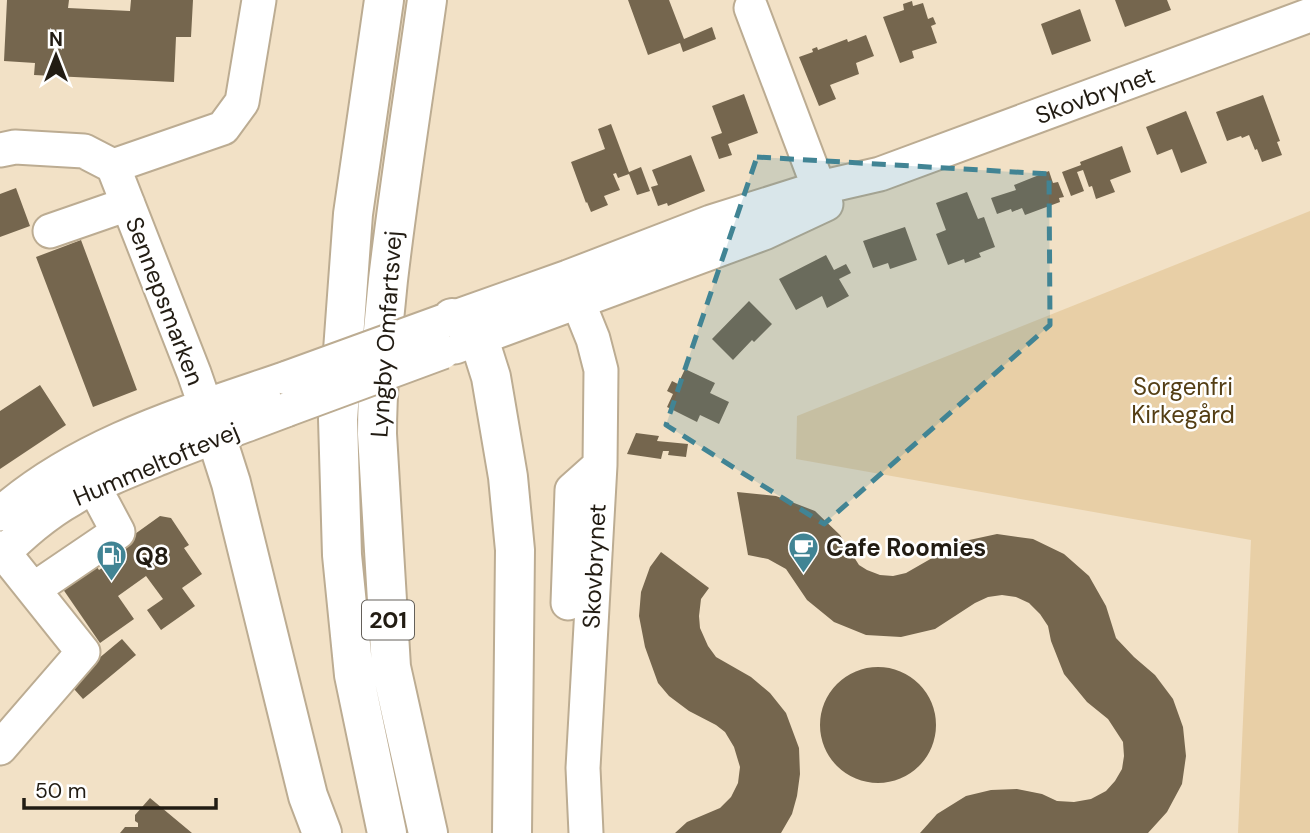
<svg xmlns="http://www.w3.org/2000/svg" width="1310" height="833" viewBox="0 0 1310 833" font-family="'DM Sans',sans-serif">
<rect width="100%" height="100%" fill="#f2e1c6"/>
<!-- green -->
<path fill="#e8cfa6" d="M1310,211V833H1238L1251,540L796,459L797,416Z"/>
<!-- building -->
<path fill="#75664e" d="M7,0H69L68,8L130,11L131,0H193L191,37H176L174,82L34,75L35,63L4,61Z
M628,0H669L684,39L712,27L716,39L683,52L680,43L648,55Z
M1115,0H1167L1171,10L1125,27Z
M912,1L913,6L923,3L928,19L933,17L936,24L931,26L937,43L912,51L914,58L900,63L883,17L904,10L903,4Z
M1080,9L1091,41L1052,55L1041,24Z
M866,35L874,56L856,63L859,74L830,85L836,99L819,106L799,57L813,52L812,49L817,47L818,50L847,39L848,42Z
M744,94L758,133L728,144L732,155L719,159L711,137L722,133L712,106Z
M1263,95L1280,141L1277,142L1282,155L1262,162L1257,149L1255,150L1249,135L1242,138L1241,136L1227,141L1216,112Z
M1186,111L1207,163L1181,173L1172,149L1157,155L1146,127Z
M611,124L629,172L641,167L650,191L637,195L629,174L618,178L616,173L613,174L620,190L604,196L608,205L591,212L587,202L586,203L571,162L605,149L598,129Z
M1122,146L1131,172L1110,180L1115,192L1096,199L1092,186L1089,187L1083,170L1077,172L1084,191L1071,196L1062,172L1081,165L1080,162Z
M691,155L705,191L668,206L667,203L658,206L651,187L658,185L652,170Z
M1049,171L1053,183L1058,182L1064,197L1059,198L1060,202L1025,215L1022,208L1012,212L1011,209L997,214L991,198L1016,190L1014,185Z
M16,188L30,226L0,237V194Z
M967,192L978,219L984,217L995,247L979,253L981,257L965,263L964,259L948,265L936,234L946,230L936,203Z
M905,227L917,260L890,269L888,263L873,268L863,241Z
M81,240L137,390L93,407L36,257Z
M826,255L834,270L846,264L851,273L839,279L849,296L827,308L822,296L796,310L779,279Z
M749,301L772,324L754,342L752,340L733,360L712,339Z
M685,369L715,383L710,393L729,402L719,424L700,415L697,422L667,407L673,394L667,391L672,381L678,384Z
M40,385L66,425L0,469V411Z
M636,433L659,436L657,441L688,444L686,457L668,455L669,451H663L661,459L627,454Z
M737,492L776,496L815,511L840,535L859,565L867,570L880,575L893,576L906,573L960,542L997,534L1033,539L1064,554L1089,576L1106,606L1116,638L1134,657L1155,675L1173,699L1183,727L1186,756L1182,784L1167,812L1148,833H920L937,814L966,796L991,790L1017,789L1042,794L1057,801L1074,802L1091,799L1106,791L1115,781L1122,769L1124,756L1123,742L1108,719L1087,702L1064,674L1051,641L1048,626L1040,614L1029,603L1016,597L1002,595L988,597L975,603L935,629L901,637L866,635L834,622L807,600L786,569L768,559L748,555Z
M160,516L171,518L189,545L184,548L202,574L182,588L195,606L161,630L147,610L163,599L146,576L118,596L134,619L100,643L56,579L89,556L99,570L126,552L121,544Z
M661,552L709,588L701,599L699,616L700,628L708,646L716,657L751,677L770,693L786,713L799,748L800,774L797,796L792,814L781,833H675L687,822L720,808L731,797L738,783L740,767L734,747L725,732L716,725L689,711L669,696L658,683L645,647L639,616L641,592L650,567Z
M122,639L136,655L83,699L74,689L86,669Z
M820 725a58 58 0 1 1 116 0a58 58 0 1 1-116 0Z
M150,798L192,833H120L125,827H138V823L135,821V815Z"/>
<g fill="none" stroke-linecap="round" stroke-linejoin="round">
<defs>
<path id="minor" d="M751,8L825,204
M0,150L15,147L84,151L113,166L223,128L242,102L259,0
M113,166L194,373L212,425
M50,231L128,204
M568,277L593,339L601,370L600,465L583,768L586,833
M444,321L568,277L711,222L819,188L880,174L1310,15
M455,347L764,233L826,204
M0,514C80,443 188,412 287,378
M0,548L83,652L0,748
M0,556C22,535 45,514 72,499C99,482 130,470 160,458C202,441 244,426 286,410
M34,589L118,532L94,487
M568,603L572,490L600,465"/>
<path id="highway" d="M384,0L353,214L338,419L342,555L354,675L387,833
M427,0C414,93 399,186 388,280C383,331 377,383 377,434L391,667L428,833
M452,318L479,339L491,377L508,477L515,550L512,833
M216,436L231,483L308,796L322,833"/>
</defs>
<!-- minor casing -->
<use href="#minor" stroke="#bcac92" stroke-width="37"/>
<!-- highway casing -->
<use href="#highway" stroke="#bcac92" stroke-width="42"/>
<!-- minor -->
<use href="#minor" stroke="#fff" stroke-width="33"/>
<!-- highway -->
<use href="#highway" stroke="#fff" stroke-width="38"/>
<defs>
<path id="minor-bridge" d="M287,378L444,321
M286,410L443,352"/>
</defs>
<!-- minor-bridge casing -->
<use href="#minor-bridge" stroke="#bcac92" stroke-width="37" stroke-linecap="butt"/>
<!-- minor-bridge -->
<use href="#minor-bridge" stroke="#fff" stroke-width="33"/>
</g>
<!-- marked area -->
<path fill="#418494" fill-opacity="0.2" stroke="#418494" stroke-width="5" stroke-dasharray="14 9" stroke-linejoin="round" d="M757,157L1049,174L1050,325L824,524L666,425Z"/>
<!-- icons -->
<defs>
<symbol id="cafe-pin" viewBox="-11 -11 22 30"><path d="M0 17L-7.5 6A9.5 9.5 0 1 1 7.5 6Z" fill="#418494" stroke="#fff"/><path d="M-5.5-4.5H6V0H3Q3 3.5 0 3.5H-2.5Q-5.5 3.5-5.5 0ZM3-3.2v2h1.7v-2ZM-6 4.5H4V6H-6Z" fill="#fff"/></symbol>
<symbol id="fuel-pin" viewBox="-11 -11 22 30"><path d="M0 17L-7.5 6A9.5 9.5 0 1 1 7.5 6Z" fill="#418494" stroke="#fff"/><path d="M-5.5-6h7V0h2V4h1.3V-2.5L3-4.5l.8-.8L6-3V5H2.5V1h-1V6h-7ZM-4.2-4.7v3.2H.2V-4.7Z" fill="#fff"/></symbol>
</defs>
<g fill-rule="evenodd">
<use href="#cafe-pin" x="786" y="530" width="35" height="47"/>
<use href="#fuel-pin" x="94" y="538" width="35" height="47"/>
</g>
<g text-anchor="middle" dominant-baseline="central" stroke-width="5" stroke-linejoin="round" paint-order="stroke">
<!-- shield labels -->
<rect fill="#fff" stroke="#64605a" stroke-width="2" x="362" y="600.5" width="52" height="39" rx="5"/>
<g font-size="23" font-weight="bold" fill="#221c13">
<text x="388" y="620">201</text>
</g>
<!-- street labels -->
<g font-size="24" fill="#221c13" stroke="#fff">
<text transform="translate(1095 95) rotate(-20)">Skovbrynet</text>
<text transform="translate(165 301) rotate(69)">Sennepsmarken</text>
<text transform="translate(386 334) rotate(-86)">Lyngby Omfartsvej</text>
<text transform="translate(156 464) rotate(-23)">Hummeltoftevej</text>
<text transform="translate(594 566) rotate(-87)">Skovbrynet</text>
</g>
<!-- park labels -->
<g font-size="24" fill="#543e14" stroke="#fff">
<text x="1183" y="386">Sorgenfri<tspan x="1183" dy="28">Kirkegård</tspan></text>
</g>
<!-- poi labels -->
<g font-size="24" font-weight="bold" fill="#221c13" stroke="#fff" text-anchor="start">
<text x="826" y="547">Cafe Roomies</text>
<text x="135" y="556">Q8</text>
</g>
</g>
<!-- north arrow -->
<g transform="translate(56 56)" stroke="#ffffff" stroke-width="5" paint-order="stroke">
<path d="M0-5L12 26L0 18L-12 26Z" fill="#221c13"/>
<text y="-10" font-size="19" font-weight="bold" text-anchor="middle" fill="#221c13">N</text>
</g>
<!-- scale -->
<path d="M24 798v10h192v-10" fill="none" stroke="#221c13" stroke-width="3.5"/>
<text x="35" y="798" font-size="21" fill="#221c13" stroke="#ffffff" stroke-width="5" paint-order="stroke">50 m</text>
</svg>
